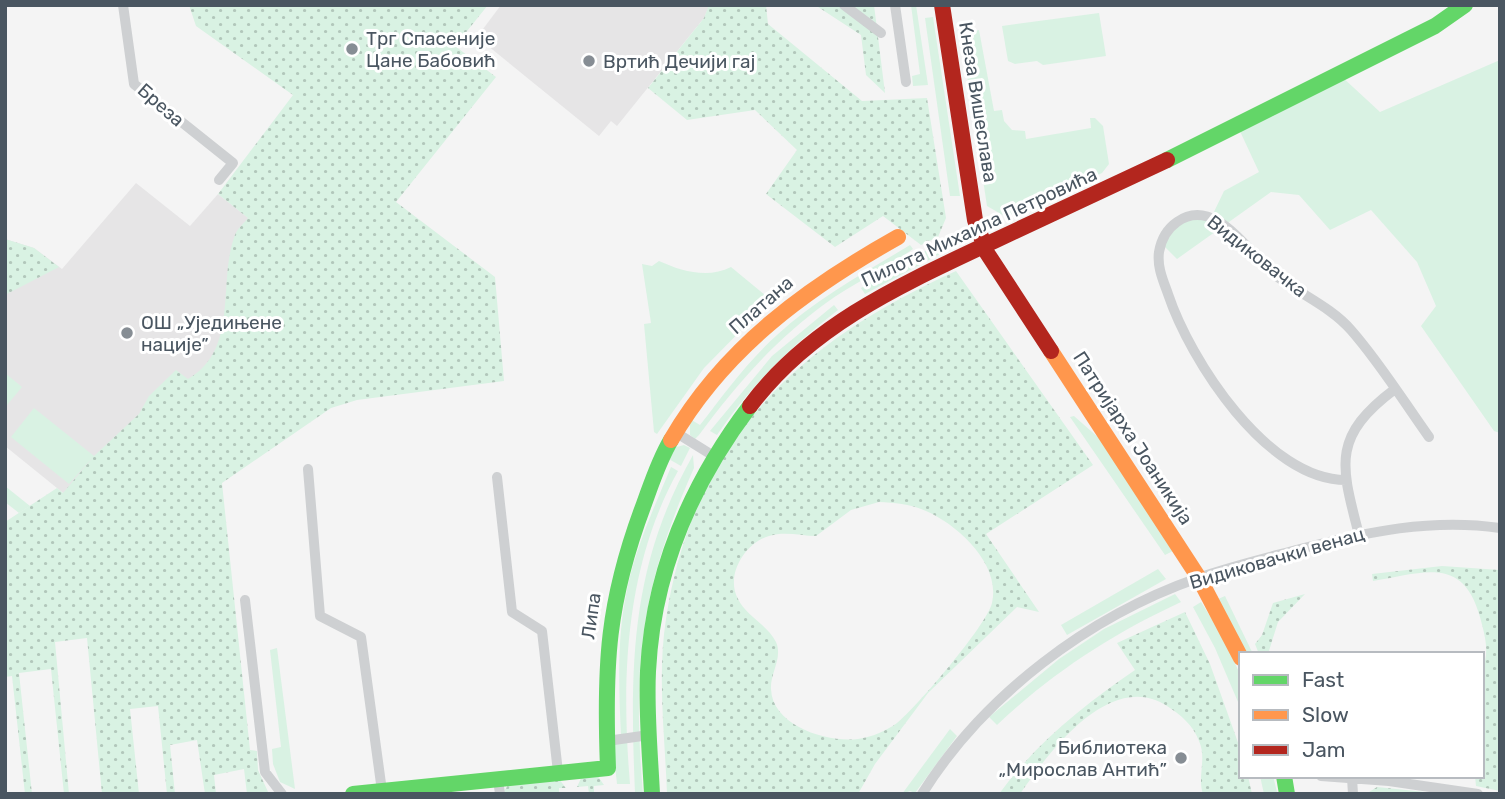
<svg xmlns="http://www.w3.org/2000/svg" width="1505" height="799" viewBox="0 0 1505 799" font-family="Rubik,sans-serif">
<defs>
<pattern id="park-dots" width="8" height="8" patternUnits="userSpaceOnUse" patternTransform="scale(1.75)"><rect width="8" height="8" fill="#d9f2e3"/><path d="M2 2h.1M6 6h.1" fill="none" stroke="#b2c7bb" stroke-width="1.8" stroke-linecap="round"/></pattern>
</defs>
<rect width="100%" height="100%" fill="#f4f4f4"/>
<!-- education -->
<path fill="#e6e5e6" d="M501,5H709V6L704,18L617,126L611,121L599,136L477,37Z
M136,183L190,226L218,194L285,247H356L73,501L5,446V239L34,248L62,269Z"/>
<!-- green -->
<path fill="#d9f2e3" d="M911,5H916L928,85L913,86L912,76L920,74Z
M1099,13L1106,56L1043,65L1037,61L1015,64L1008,61L1002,26Z
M933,17L960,196H950L925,18Z
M979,30L994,111L1002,110L1004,121L1012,130L1025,131L1026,139L1091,128L1090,118H1095L1103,126L1109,164L1102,173L1006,217L987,206L962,43L968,33Z
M1500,60V433L1494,431L1421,326L1436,306L1417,262L1371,210L1330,230L1299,195L1271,192L1177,259L1161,243L1175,223L1212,216L1224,191L1259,172L1238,127L1340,75L1380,112Z
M939,243L944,252L865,294L861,288Z
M910,245L913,249C885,269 854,283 826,303C775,340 736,385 699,435L695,439L690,435V419L700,425C724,394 747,362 777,335C816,299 864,273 910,245Z
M659,261C681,271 708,279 731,267L771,300L704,368L657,434L654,432L644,324L651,323L642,264L652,266Z
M834,305L838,310C790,347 751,385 717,435L710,431L772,356Z
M5,373L22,387L7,405L5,404Z
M34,408L94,456L69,484L11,437Z
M1074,416L1100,439L1173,551L1165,555L1070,417Z
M684,445L690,448L681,466L667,458L673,448Z
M693,455L694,468C641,587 632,665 643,794H635C630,669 629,568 693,455Z
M671,467L678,471C625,567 621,678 630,784H617L612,737L621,736C619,691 617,644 625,600C633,553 653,510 671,467Z
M5,486L30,506L19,513L5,502Z
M1158,569L1166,579L1067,635L1061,625Z
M1175,594L1181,602C1112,634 1052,673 997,725L989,717L1059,659L1104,629Z
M1225,596L1253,654H1247L1218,599Z
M1201,602L1220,632L1241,676V709L1215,648L1193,607Z
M277,648L295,789L280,782L273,764L272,749L281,747L270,650Z
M950,729L957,736L915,793L910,791L902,794Z
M1260,776H1273L1277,792L1264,794Z"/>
<!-- park -->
<path fill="url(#park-dots)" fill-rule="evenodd" d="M189,5H488L455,46L496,77L396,202L495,277L504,381L357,400L331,408L222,483L250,750L257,751L258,770L269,794H247L244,769L214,775L216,794H205L197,740L170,745L175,794H167L158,706L130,709L139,794H102L87,638L55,642L69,794H64L51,669L19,673L32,794H25L12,676L5,677V522L57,488L63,493L94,456L139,414L149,396L176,370L188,379C240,349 217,282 235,235C237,229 244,223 248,218L218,194L293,95L196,26Z
M709,5H766L768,24L862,101L927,98L946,218L938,237L921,245L883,216L835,247L766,194L797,150L755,110L687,120L648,88L704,18Z
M815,5H874L885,93L866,75L861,35Z
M5,239L34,248L59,267L5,295Z
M956,271L1093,465L986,534L1039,612L1017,607L928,693L875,764L858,794H667C665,737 657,676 666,619C693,441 797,343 956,271ZM879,502C895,503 911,504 926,511C958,525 1001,564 992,603C987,625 916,708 897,723C886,731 872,737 858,739C828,743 772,726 771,689C770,673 783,658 776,642C768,625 746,616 738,599C725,575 745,543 769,536C785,531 801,536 816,536L851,510Z
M1442,566L1500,570V791L1476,786L1475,776H1482V670C1490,652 1485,636 1480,617C1463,555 1423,573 1373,581L1372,574Z
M1305,594L1278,622L1268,654H1259L1255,644L1262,635L1273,603Z
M1185,612L1210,664L1241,751V776H1248L1252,794H1203C1197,777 1207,759 1199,741C1193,725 1181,715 1167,706C1110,669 1048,753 1020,794H999C1036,743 1084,705 1135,670L1117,643Z
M597,775L604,785L594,786V794H589L588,786L577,787L582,776Z
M559,779L566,788H559V794H505L504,791L509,784Z
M1377,787L1425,792L1366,794Z"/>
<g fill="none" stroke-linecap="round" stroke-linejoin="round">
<!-- street -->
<path stroke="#ced0d2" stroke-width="10" d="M123,5L134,84L233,163L219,180
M844,5L881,33
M895,5L906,82
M675,432L712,455
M308,469L320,616L361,637L382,791
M497,477L512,612L542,631L558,772
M1346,480C1267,480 1190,360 1168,294C1163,280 1157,267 1159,252C1161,240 1167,229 1177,222C1215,195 1248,253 1274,274C1299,294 1330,306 1351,330C1380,363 1404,402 1429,437
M1359,535C1341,465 1331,437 1395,389
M245,600L265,772L282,794
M607,741L649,735
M1321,776L1389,781L1478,794
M1352,778L1353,794
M498,779L500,794
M922,794C984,695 1089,616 1198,578C1232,566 1266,558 1300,549C1367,532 1431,518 1500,528"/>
<!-- fast -->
<path stroke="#63d668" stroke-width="16" d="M1167,160L1435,26L1465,5
M1284,776L1287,794
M353,794L608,768C604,665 607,602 644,504C652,482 659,460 671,440
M652,794C650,753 646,712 648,671C653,572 691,484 750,406"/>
<!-- slow -->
<path stroke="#ff974d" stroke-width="16" d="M1051,351L1199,578L1241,658
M671,440C724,348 807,288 898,237"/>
<!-- jam -->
<path stroke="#b3261e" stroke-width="16" d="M942,5L975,220L987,253L1051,351
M750,406C811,324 905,283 994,241C1052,214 1110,187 1167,160"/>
</g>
<!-- markers -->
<g fill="#868d94" stroke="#fff" stroke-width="2.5">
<circle cx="352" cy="49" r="7"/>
<circle cx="589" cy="61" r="7"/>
<circle cx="127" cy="333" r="7"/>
<circle cx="1181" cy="758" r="7"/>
</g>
<g text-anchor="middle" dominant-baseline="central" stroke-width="6" stroke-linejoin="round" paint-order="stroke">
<!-- poi labels -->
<g font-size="19" fill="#4a5661" stroke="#fff" text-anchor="start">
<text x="366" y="38">Трг Спасеније<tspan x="366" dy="22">Цане Бабовић</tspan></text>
<text x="603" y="61">Вртић Дечији гај</text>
<text x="141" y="322">ОШ „Уједињене<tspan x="141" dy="22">нације”</tspan></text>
<text x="1167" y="747" text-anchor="end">Библиотека<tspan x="1167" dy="22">„Мирослав Антић”</tspan></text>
</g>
<!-- street labels -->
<g font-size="19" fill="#4a5661" stroke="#fff">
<text transform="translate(978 102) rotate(81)">Кнеза Вишеслава</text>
<text transform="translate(161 105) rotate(41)">Бреза</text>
<text transform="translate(979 227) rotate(-25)">Пилота Михаила Петровића</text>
<text transform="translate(1257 256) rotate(38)">Видиковачка</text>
<text transform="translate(761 305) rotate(-41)">Платана</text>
<text transform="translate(1133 438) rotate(57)">Патријарха Јоаникија</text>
<text transform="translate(1277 558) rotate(-16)">Видиковачки венац</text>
<text transform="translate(591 616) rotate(-82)">Липа</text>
</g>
</g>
<!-- border -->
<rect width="1505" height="799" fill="none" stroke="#4a5661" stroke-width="14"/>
<!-- legend -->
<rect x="1239" y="652" width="245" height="126" fill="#ffffff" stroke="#b7bbc0" stroke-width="2"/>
<rect x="1253" y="675" width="35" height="10" fill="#63d668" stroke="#b7bbc0" stroke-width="2"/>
<text x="1302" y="687" font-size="21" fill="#4a5661">Fast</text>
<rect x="1253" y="710" width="35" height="10" fill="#ff974d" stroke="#b7bbc0" stroke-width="2"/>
<text x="1302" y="722" font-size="21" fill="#4a5661">Slow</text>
<rect x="1253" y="745" width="35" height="10" fill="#b3261e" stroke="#b7bbc0" stroke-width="2"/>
<text x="1302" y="757" font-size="21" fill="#4a5661">Jam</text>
</svg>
